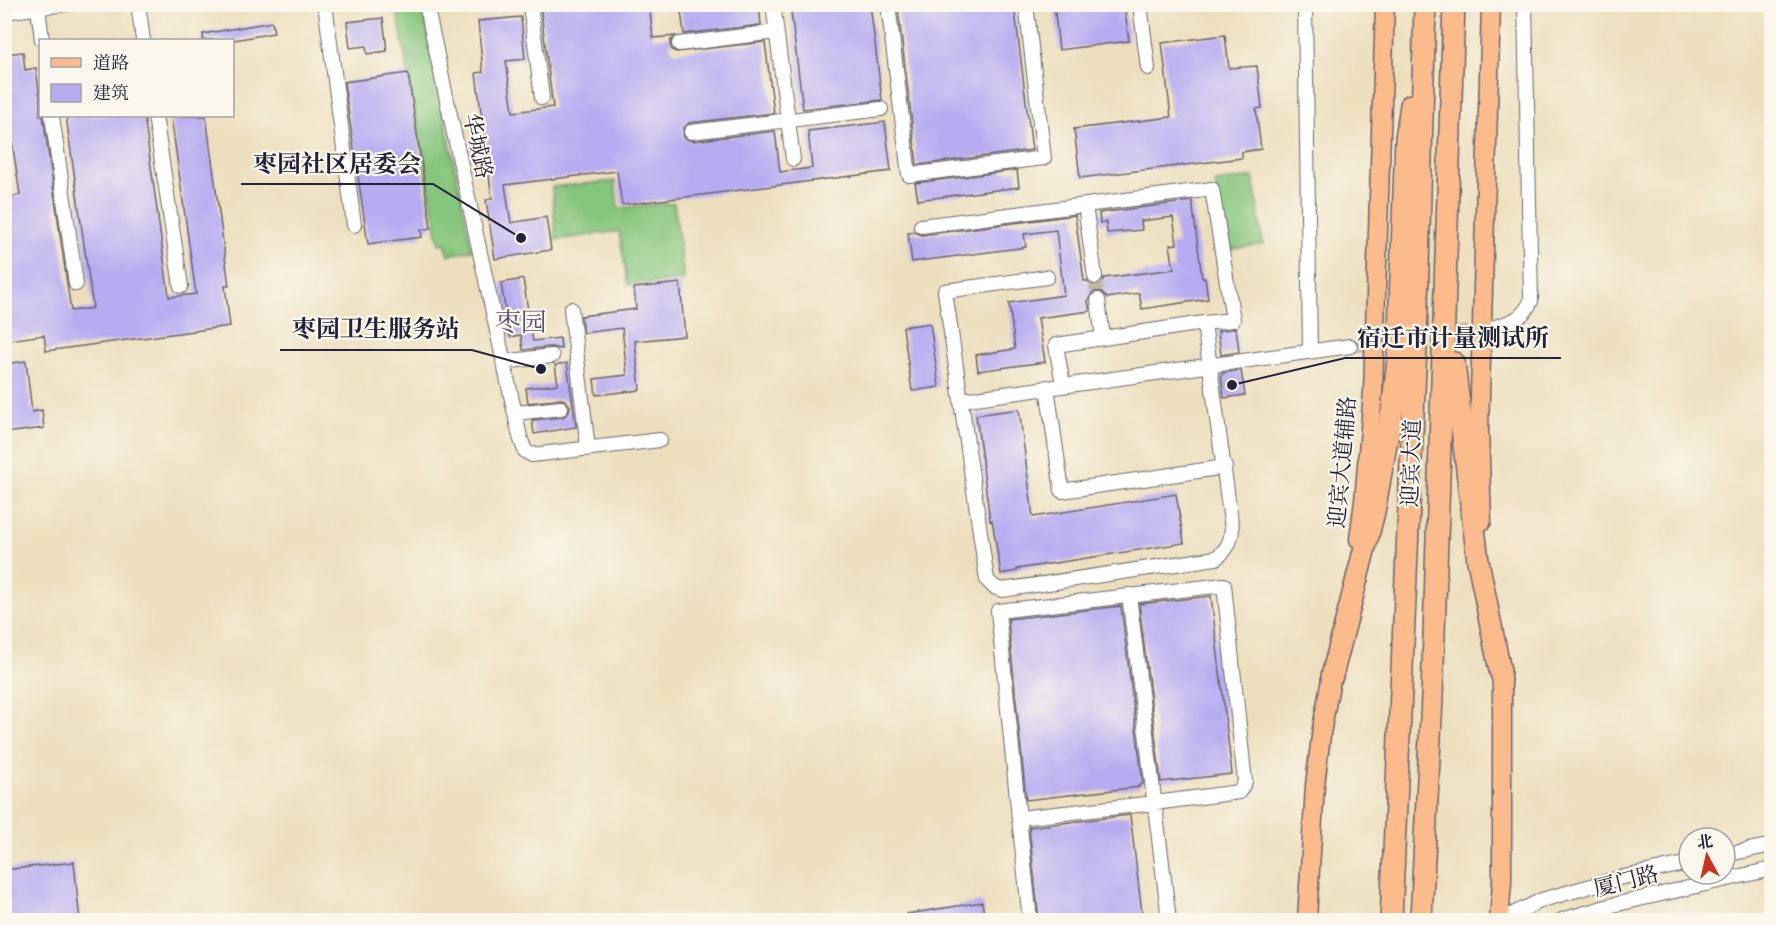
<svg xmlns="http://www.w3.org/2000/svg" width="1776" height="925" viewBox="0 0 1776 925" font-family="'EB Garamond','Noto Serif SC',serif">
<rect width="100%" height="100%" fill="#fbf7ec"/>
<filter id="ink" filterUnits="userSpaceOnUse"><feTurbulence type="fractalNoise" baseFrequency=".0167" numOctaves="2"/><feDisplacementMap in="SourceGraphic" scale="12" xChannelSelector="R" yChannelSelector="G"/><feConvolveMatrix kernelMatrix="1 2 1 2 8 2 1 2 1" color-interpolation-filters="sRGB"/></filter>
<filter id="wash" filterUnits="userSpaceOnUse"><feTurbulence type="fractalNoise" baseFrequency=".008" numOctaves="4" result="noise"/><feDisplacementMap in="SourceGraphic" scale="24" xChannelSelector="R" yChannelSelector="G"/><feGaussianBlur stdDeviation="1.35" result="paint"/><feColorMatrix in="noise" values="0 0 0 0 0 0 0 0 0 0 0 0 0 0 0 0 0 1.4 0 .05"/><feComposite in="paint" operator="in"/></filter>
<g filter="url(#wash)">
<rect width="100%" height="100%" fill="#eddfbe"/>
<!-- grass -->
<path fill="#86c57c" stroke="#54745c" stroke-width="1.5" d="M396,5H422L472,250L449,255L445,243L439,244Z
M1253,177L1263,244L1226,250L1215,182Z
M615,181L618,208L674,203L684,280L628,285L619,231L556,240L552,187Z"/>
<g id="blocks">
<!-- building -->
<path fill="#b7acf1" d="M540,4H649L653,38L677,36L671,40L670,45L672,50L676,52L765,42L774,113L689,123L683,129L684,138L692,141L775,131L780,172L812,168L808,131L885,122L891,171L622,205L617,171L505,185L511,223L546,217L551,250L495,259L486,200L492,199L476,73L483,72L478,21L521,17L525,59L506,61L513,112L553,107Z
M680,4H759L761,25L684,34Z
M790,4H870L882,100L803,109Z
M936,4H1014L1032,150L917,165L898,9Z
M1054,4H1124L1129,41L1059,50Z
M383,18L387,51L367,54L366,46L350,48L347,22Z
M272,22L274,33L234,40H203V34Z
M1225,35L1229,68L1257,66L1262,108L1256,109L1261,149L1242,152V158L1080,178L1074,129L1171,117L1162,43Z
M23,52L25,70L36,68L40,98V116H43L71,311L93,308L66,116H144L169,297L196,294L171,116H206L229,286H225L230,326L46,351L44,335L9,340L4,307V198L20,195L4,87V54Z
M408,73L431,228L421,230L422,237L368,244L344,82Z
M1017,170L1019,187L918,200L915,183Z
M1192,201L1202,278H1205L1208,299L1142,309L1139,293L1107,298L1102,292L1096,291L1092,293L1088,301L1090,311L1038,318L1045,362L978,371L976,355L1015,349L1009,303L1064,295L1056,230L1024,234L1026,247L912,262L908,233L915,232L922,235L1075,215L1084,281H1087L1091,285L1097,286L1101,284L1104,278L1174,269L1170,245L1177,244L1173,217L1141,221L1142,230L1107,233L1106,222L1100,223L1099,213Z
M523,279L533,341L560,338L561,349L551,347L523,350L521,335L510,337L501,283Z
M680,283L685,336L635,341L640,390L596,395L594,379L627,375L622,328L583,333L581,316L636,309L634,288Z
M930,323L939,387L912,391L903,327Z
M1236,328L1239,352L1221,355L1218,331Z
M26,361L32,412L42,410L44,428L6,433L4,418V364Z
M567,363L576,427L534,434L532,420L563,417L569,412L570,406L565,400L561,399L528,403L526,388L558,384L555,365Z
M1241,370L1245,395L1224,398L1221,375L1223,373Z
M1019,409L1033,517L1176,494L1184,543L1017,569V571L1001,574L992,520L990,521L976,415Z
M1211,596L1232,774L1161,782L1139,604Z
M1121,606L1143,784L1139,785V787L1026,800L1008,619Z
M1130,815L1143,921H1039L1029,827Z
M74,862L80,921H4V870Z
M982,902L985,921H907V914Z"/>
</g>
</g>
<g filter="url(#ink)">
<use href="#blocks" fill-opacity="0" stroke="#696469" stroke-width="1.5"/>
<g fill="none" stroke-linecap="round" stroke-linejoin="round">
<!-- minor-tunnel -->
<path stroke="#c4b9a4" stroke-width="14" stroke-dasharray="14 7" stroke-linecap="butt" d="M1095,277L1098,300
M1350,346L1485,330"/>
<defs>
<path id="minor" d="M138,4L143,40
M325,4L354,225
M426,4L520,437L525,451L532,455L660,440
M530,4L542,98
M773,4L793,159
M888,4L909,175L1044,158L1026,4
M1140,4L1148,68
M1305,4L1310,351
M38,8L42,40
M4,12L65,4
M679,44L776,32
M52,116L76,284
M155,116L181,286
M691,132L881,109
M1085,205L1095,277
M921,226L1212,189L1233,320L1204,323
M1047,277L945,291L987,580L994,587L1002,590L1216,558C1227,550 1231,542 1232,529L1204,323L1056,345L1063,385
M1098,300L1103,338
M571,309L588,448
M1485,330C1506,323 1521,323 1531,301L1525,4
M503,362L552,356
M1047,387L1062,491L1225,467
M961,400L1350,346
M515,413L561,408
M1224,585L1245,782L1239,792L1155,803L1019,818L998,611Z
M1129,595L1169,920
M1019,818L1030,920
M1725,855L1772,845
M1501,920L1542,900L1619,878L1689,863
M1562,920L1613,905L1772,869"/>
<path id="major" d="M1482,521L1479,430L1491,4
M1359,539L1364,501L1373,392L1385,4
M1498,659L1502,684V881L1499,920
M1307,920L1315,785L1322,728L1334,663"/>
<path id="highway" d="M1454,363L1478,561L1500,671
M1332,676L1374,512L1392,411L1398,360L1406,138L1411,105
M1391,920L1416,346L1425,4
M1421,920L1432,698L1454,4"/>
</defs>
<!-- minor casing -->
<use href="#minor" stroke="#696469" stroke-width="16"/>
<!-- major casing -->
<use href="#major" stroke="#696469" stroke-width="21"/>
<!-- highway casing -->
<use href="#highway" stroke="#696469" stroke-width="24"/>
<!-- minor -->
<use href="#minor" stroke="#fff" stroke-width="14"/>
<!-- major -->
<use href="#major" stroke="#fbbb8d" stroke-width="18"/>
<!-- highway -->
<use href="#highway" stroke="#fbbb8d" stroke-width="21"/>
</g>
</g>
<g text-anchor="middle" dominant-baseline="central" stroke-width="4.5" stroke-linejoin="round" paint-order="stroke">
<!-- street labels -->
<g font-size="22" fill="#22223b" stroke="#fbf7ec">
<text transform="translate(478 146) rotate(78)">华城路</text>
<text transform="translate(1342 462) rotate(-85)">迎宾大道辅路</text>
<text transform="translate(1411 463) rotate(-88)">迎宾大道</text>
<text transform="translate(1626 881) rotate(-14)">厦门路</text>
</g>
<!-- quarter labels -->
<g font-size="26" fill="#56527b" stroke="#fbf7ec">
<text x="521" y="322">枣园</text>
</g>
</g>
<!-- callouts -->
<path fill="none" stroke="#22223b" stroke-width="2" d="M521 238L433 184H241M541 369L472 350H280M1232 385L1345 358H1561"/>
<g fill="#22223b" stroke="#fbf7ec" stroke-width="2">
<circle cx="521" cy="238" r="6"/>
<circle cx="541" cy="369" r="6"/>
<circle cx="1232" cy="385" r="6"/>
</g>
<g font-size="24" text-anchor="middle" font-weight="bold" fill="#22223b" stroke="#fbf7ec" stroke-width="4.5" stroke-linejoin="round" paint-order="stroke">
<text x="337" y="172">枣园社区居委会</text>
<text x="376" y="337">枣园卫生服务站</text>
<text x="1453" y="346">宿迁市计量测试所</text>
</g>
<!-- margin -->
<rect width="1776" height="925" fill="none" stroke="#fbf7ec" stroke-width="24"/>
<!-- legend -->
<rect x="39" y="39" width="195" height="78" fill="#fbf7ec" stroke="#a4a2a5" stroke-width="1.5"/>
<rect x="51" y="58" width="30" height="9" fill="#fbbb8d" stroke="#a4a2a5" stroke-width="1.5"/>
<text x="93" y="69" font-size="18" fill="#22223b">道路</text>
<rect x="51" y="84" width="30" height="18" fill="#b7acf1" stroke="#a4a2a5" stroke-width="1.5"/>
<text x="93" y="99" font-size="18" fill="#22223b">建筑</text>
<!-- north arrow -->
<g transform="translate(1707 856) rotate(352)"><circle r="28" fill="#fbf7ec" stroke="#a4a2a5" stroke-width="1.5"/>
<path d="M0-4.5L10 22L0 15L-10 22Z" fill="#c8321e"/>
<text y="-9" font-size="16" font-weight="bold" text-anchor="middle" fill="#22223b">北</text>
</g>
</svg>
